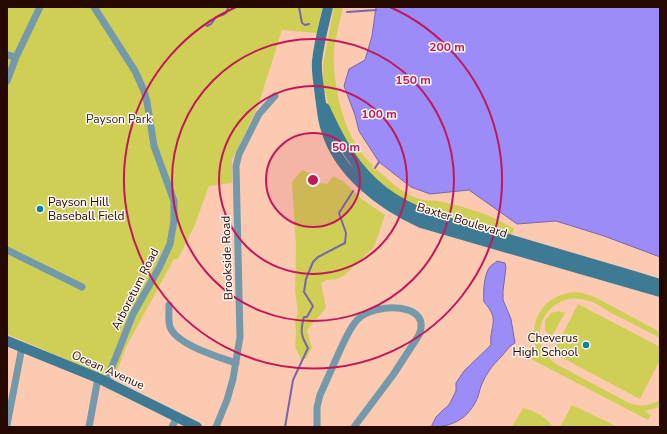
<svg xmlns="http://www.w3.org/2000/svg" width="667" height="434" viewBox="0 0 667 434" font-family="'Nunito Sans',sans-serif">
<rect width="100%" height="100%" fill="#fbcab1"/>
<!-- green -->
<path fill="#cfcf55" d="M7,7H322L317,33L282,30L258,106L232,160V183L209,186L194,227L178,259H174L126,347L114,380L7,334Z
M334,7H343C340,21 336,35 334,49C332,85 344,141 373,165L372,167L375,170L376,169C389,180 404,195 420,199C426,201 432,200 438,201C465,207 492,214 514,229L510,239L411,207L365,173L331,117L323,82V65Z
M302,170L310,173L320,183L327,184L333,176L343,181L363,200L385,215L374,247L345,275L337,279L326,280L321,283L326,308L307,330L312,348L306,359H301L295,347L296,334L295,321L298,313L295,291L296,246L292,182Z
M579,292L595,297L660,332V338C644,330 628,321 611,313C602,307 592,300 581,299C561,295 542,311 540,330C538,344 545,356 556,364L629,403C640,407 650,406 660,400V407L645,411L651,415L648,420L531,359L534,353L539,356C525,324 542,292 579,292Z
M578,304L660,347V360L640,399L553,353Z
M559,311L565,313L551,338L545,330V321L551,313Z
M572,405L618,427H560Z
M523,408C536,411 546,417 553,427H512Z"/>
<!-- water -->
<path fill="#9c8cf8" stroke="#7865ae" d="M376,7H660V257L604,236L556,221L517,224L469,190L430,194L411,187L379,162L359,131L355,115L344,86L349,69L365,60L372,36Z
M497,261L505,263L506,267L503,291V300L511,319L515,343C509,346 506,351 502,356C492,366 487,372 481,386C479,391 479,396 476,401C467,419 452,427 431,427L436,417L443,410L449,405L456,391V383L464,371L491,345C489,325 501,321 484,302C483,293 484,278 488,270C489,266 494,264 497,261Z"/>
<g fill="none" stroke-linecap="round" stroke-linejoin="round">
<!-- stream -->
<path stroke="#7865ae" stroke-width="2" d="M299,7L302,23L305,25L309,24
M347,12L376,10
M207,26L211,24L216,17C222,15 228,15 228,7
M375,168L379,162
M285,427L293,380L308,348C301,336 300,331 304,317H307L313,306L304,292L306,279L313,262L318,257L345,243L346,233L339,213L353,191"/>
<!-- street -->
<path stroke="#7399ab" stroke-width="7" d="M94,7L135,71L144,91L147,102L154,146L174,201V221L170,244L159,268L133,314L106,382
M7,55L16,57
M7,81L16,57L40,7
M7,250L82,287
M169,305C169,313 168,320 170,327C177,345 219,357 236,363
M7,425L22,347
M89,427L98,378
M172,427L177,417
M216,427L227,400L233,379L240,337L236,166L239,154L259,114L275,96
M317,427V407L320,395C327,379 334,364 341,348C346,338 350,327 358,319C374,303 433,301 419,335L393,375L354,427"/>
<!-- secondary -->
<path stroke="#3e7a94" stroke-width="10" d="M328,7C324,25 319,42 317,61C316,73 319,85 320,97C322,108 322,119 326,130C339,173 381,205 421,223L660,292
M325,108C340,141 354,168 383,191C419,219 469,228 512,240C562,255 611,269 660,284
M7,341L98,378L197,427"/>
</g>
<!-- distance rings -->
<circle cx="313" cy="180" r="47" fill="#c2185b" fill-opacity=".12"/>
<g fill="none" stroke="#c2185b" stroke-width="2">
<circle cx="313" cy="180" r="47"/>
<circle cx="313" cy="180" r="94"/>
<circle cx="313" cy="180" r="141"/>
<path d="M390 7A189 189 0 1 1 236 7"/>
</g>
<!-- markers -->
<g fill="#087fa6" stroke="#fef5f1" stroke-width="1.5">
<circle cx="40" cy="209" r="4"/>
<circle cx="586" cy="345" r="4"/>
</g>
<g text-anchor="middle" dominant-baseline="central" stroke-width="3" stroke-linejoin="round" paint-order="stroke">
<!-- park labels -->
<g font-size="12" fill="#2e2e18" stroke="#fef5f1">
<text x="119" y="119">Payson Park</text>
</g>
<!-- poi labels -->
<g font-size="12" fill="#250900" stroke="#fef5f1" text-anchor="start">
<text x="48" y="202">Payson Hill<tspan x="48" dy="14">Baseball Field</tspan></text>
<text x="578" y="338" text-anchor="end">Cheverus<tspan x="578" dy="14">High School</tspan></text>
</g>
<!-- street labels -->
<g font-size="12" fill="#250900" stroke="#fef5f1">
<text transform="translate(462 220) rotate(17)">Baxter Boulevard</text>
<text transform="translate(227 258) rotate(-92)">Brookside Road</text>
<text transform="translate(135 289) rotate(-63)">Arboretum Road</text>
<text transform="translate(108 370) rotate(24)">Ocean Avenue</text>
</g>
</g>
<circle cx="313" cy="180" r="6" fill="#c2185b" stroke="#fef5f1" stroke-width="2"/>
<g font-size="12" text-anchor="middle" font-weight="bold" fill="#c2185b" stroke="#fef5f1" stroke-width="3" stroke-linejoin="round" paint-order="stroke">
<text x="447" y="51">200 m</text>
<text x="413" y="84">150 m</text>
<text x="379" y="118">100 m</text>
<text x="346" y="151">50 m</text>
</g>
<!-- border -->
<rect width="667" height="434" fill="none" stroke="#250900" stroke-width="16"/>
</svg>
